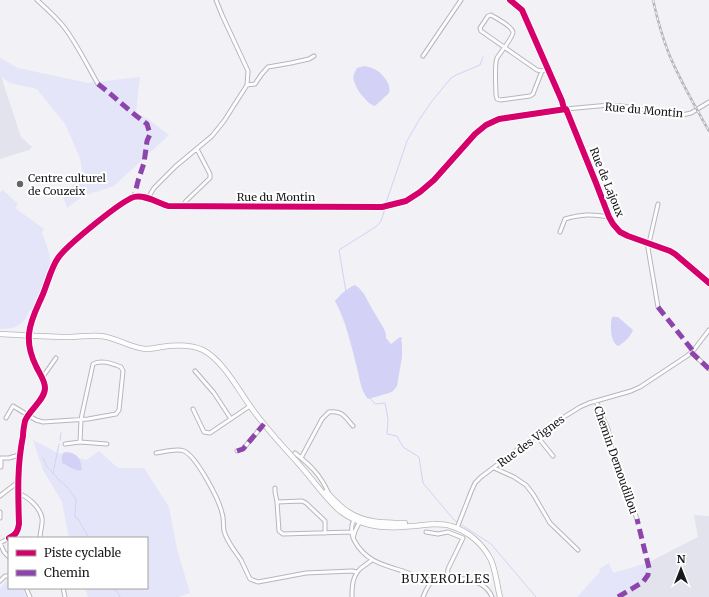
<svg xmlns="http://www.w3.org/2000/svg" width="709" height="597" viewBox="0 0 709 597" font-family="Merriweather,serif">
<rect width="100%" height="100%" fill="#f1f1f6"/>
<!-- built -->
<path fill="#e3e3ee" d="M0,73L21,137L32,147L29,150L0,159Z
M694,515L709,516V597H616L644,579L648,570L647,563L698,537Z"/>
<!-- green -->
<path fill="#e5e5fa" d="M0,58L18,68L88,83L140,77L136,113L148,119L169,135L114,186L83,196L67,208L63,196L83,174L80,158L65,124L37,89L10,83L0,76Z
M3,190L18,204L15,208L44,229L42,232L48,249L51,264L34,310L29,311C26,324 13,330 0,329V192Z
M33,440L58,453L86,460L99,451L118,468H144L169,507L177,549L190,593L178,597H88L85,588H147V538H69L62,502L43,470Z
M609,563L613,573L647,563L648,570L644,579L616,597H577L600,572L599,569Z
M6,579H9V588H22L27,597H0V588L6,581Z"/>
<!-- water -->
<path fill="#d3d2f6" d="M364,66C368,67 371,67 374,69C382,72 392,85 389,93L375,106C367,104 356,89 354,81C352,76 355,72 357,68Z
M355,285L359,288L364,294L371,307L383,327L386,334V338L391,344L400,337L402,338L401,341L402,343V357L397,386L393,391L389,393L368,399C360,390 359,374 356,364C351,344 345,319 335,301C340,295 347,288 355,285Z
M614,316L615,317H618L633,330C631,336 624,343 618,346C610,342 610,324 612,317H613Z
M66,452C78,453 81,459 82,470C75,472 69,466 62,463V457L63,453Z"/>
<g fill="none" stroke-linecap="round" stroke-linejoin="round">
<!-- stream -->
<path stroke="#d3d2f6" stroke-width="1" d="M386,203L407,141L419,120L432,101L451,78L456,75L480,65L483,57
M346,292L339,250L377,226L381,221L385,209
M370,398L375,404L385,403L388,419L387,434L397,436L403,447L419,457L423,483L454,520L457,522
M60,440L61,433
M43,458L46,465L58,479L68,488L76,499L75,517L78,519L89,538
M53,473L59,444
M462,525L491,544L536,597
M112,588L117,591L120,597"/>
<defs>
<path id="street" d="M37,0C47,9 56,17 64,27C77,44 87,65 98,84
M510,0L522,10L562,101L564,109
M423,56L461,0
M542,71L533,94L530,96L500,100L497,99L496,95C496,87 494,65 497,58C500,53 514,36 513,32C512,26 496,18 491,15L488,16L480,28L481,31L537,70L542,71L548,69
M247,85L255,84L261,75L268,67L291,63L309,59L314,56
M566,109L596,183L609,217L613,224L620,232L628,236L670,251L675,254L709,283
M148,198L154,188L176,166L212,136L224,121L247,85L248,71L242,58L222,15L216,0
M183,206L186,201L210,178V174L197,149
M560,232L565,219C581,214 593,214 609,217
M647,242L658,307
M649,243L658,204
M691,352L709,369
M195,371L214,393L231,419
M42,378L56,358
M596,401L608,429L612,450L637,519
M193,409L204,432L210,433L250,406
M6,418L13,406L36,420L43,422L88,419L116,414L119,410L123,371L121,367C113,364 101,359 93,364L81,419L80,442
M536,435L553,456
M65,444L80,442L107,444
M237,451L243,449L264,424
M156,453C164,452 176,448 184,451C196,456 219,499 222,513C224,518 223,525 224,531C227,542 235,551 241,560C244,566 247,573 250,579L258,582L306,573L352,571L357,572
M295,453C311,466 320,474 329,494
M301,458L322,419L329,412C342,410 345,417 353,426
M1,467V458H9L19,455
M494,468L514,477L526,485L533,494L550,523L578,550
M275,488V492L277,502
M18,493C28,497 40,507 42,518C43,525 40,531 40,538
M0,496L18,482
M0,512V518
M354,520C350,527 351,533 354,540C365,561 383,565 403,571C411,574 419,577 427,580C434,580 439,577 446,576C452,576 477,581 482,585C487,588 490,592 492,597
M457,528L471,492L475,483L481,477L543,430L580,407L589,403L631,391L640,387L687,356L693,351L709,330
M426,532L438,534L448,532L463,538L448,569L447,576
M325,533V521L306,503L302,501L277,502L279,531L283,534L351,532
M9,538C16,535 18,531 19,524C18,493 17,466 23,436C23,431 24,426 25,421C29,410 45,400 45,388C45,380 39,373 36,366C31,356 28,345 29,334C30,320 38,306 43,294C48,282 51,268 58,258C66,246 121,201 134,197C144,194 158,203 168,206L382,207L406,201L420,192L434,180L475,134L486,125L499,119L566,109L609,105L622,106L673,115H682L691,113L709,102
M353,538L355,531L359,523V520
M0,543L4,552L9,557
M0,543L9,538
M0,581L5,576H9
M26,588L30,597
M63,588L65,597
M352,597C352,587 352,576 361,568C364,566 368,563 372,560
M423,597L426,590L432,580"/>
<path id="secondary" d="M0,334C23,335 47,337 70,337C80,337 90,335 100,336C116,337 130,348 146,349C151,349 156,348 161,347C175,345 190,344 203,350C221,359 237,387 248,403C264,427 285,448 304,470C316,484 326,499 340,511C348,517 358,522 367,524C388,530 412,526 433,524
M326,492C333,498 339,506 347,511C364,523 385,523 405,523
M432,524C438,524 445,524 451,526C468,531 483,544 491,560C496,572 497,585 500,597"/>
</defs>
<!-- street casing -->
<use href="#street" stroke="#b7b7bb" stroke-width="5"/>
<!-- secondary casing -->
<use href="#secondary" stroke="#b7b7bb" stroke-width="6"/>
<!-- street -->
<use href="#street" stroke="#fdfdfe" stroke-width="3"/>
<!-- secondary -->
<use href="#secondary" stroke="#fdfdfe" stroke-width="4.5"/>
<defs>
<path id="rail" d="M653,0C657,18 662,36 669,54C680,81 695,106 709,131"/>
</defs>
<!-- rail casing -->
<use href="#rail" stroke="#b6b6b8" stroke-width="2.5"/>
<!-- rail -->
<use href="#rail" stroke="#fff" stroke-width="1" stroke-dasharray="3" stroke-linecap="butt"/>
<!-- quiet -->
<path stroke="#8e44ad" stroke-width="5" stroke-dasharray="10 5" stroke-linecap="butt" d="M98,84C115,97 130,112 147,124L150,134L147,141L144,163L138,181L134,197
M658,307L693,351
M691,352L709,369
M237,451L243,449L264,424
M618,597L643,582L648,575L649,568L637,519"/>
<defs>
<path id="cycleway" d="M510,0L522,10L562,101L564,109
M9,538C16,535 18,531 19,524C18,493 17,466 23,436C23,431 24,426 25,421C29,410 45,400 45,388C45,380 39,373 36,366C31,356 28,345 29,334C30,320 38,306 43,294C48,282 51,268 58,258C66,246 121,201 134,197C144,194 158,203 168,206L382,207L406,201L420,192L434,180L475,134L486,125L499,119L566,109L596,183L609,217L613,224L620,232L628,236L670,251L675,254L709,283"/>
</defs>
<!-- cycleway casing -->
<use href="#cycleway" stroke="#fff" stroke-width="8"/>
<!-- cycleway -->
<use href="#cycleway" stroke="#d6006c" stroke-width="6"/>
</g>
<!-- markers -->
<circle fill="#656568" stroke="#fff" stroke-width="1.5" cx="20" cy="184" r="4"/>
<g text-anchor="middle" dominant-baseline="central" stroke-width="4" stroke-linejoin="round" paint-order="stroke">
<!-- street labels -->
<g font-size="11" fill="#19191c" stroke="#fff">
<text transform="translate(644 110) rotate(5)">Rue du Montin</text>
<text transform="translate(607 182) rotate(68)">Rue de Lajoux</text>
<text x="276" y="197">Rue du Montin</text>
<text transform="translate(531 441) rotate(-36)">Rue des Vignes</text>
<text transform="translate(616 460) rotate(71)">Chemin Demoudillou</text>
</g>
<!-- poi labels -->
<g font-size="11" fill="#19191c" stroke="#fff" text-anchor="start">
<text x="28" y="178">Centre culturel<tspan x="28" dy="13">de Couzeix</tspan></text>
</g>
<!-- neighbourhood labels -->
<g font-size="12" letter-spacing="1" fill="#19191c" stroke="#fff">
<text x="446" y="578">BUXEROLLES</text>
</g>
</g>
<!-- legend -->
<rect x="8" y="537" width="140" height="52" fill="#ffffff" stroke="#a3a3a4"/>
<rect x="16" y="550" width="20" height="6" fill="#d6006c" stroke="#a3a3a4"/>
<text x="44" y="557" font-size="12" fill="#19191c">Piste cyclable</text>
<rect x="16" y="570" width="20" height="6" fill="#8e44ad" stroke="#a3a3a4"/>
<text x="44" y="577" font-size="12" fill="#19191c">Chemin</text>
<!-- north arrow -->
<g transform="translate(681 569)" stroke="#ffffff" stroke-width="3" paint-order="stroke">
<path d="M0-3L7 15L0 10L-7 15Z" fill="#19191c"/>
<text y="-6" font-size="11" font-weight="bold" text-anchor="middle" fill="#19191c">N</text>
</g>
</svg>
